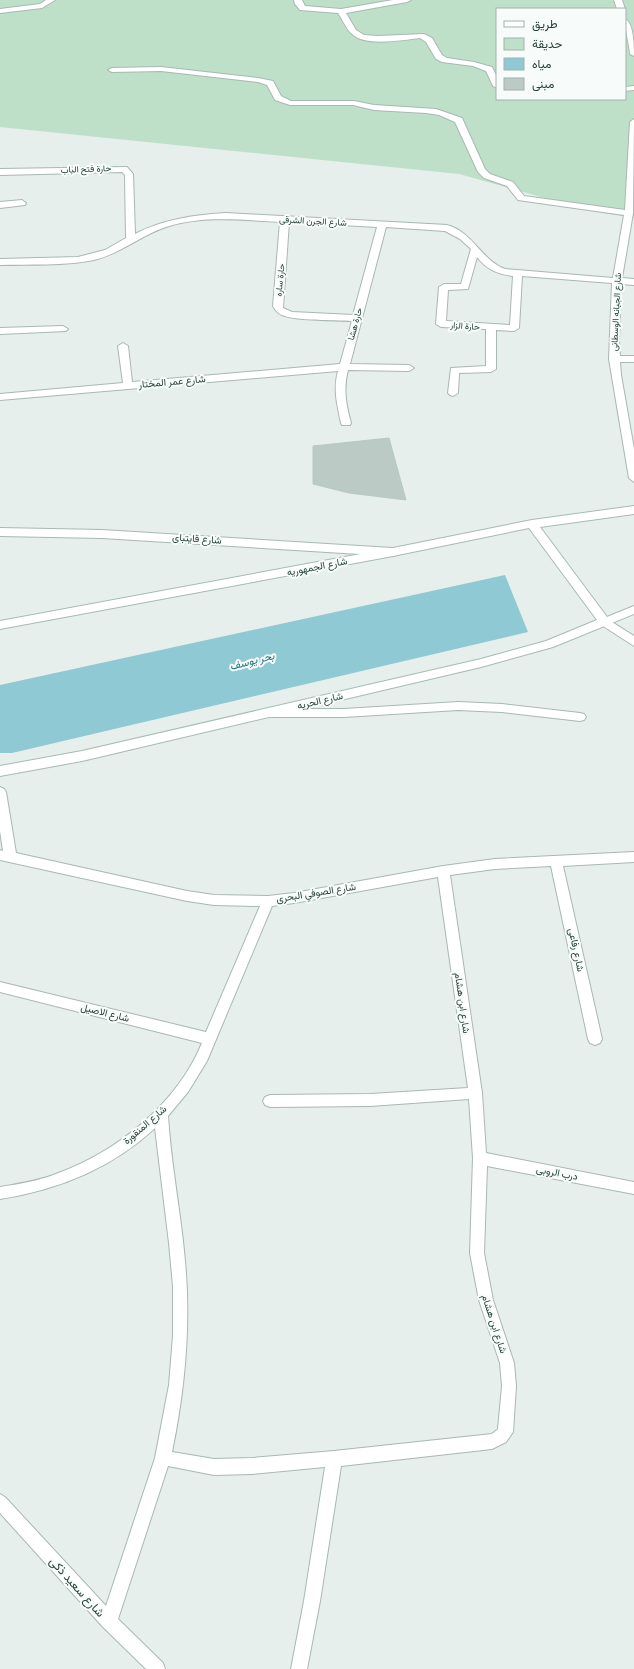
<svg xmlns="http://www.w3.org/2000/svg" width="634" height="1669" viewBox="0 0 634 1669" font-family="'Fira Sans Condensed',Vazirmatn,sans-serif">
<rect width="100%" height="100%" fill="#e6efeb"/>
<!-- green -->
<path fill="#bfe0c8" fill-rule="evenodd" d="M0,0H634V218L587,210L459,174L0,127ZM497,9H625V99H497Z"/>
<!-- water -->
<path fill="#8ec9d4" d="M505,575L528,632L12,753H0V685Z"/>
<!-- building -->
<path fill="#bbcac4" stroke="#b8c9c2" d="M389,438L406,500L349,493L313,484V446Z"/>
<g fill="none" stroke-linecap="round" stroke-linejoin="round">
<defs>
<path id="street" d="M46,0H55L42,8L0,13V9L40,4Z
M294,0H302L305,6L341,9L393,0H411L407,2L346,13L356,30L364,35L378,36L424,34L432,38L442,55L447,58L474,62L492,67L497,77V88L493,86L486,71L473,66L442,62L436,59L426,42L420,38C403,40 365,47 352,34C346,29 343,20 338,13L300,10L295,4Z
M614,0H622L625,9H617Z
M625,19C634,23 634,47 634,56L630,54C629,41 625,32 625,19Z
M161,67L258,78L273,81L281,96L291,101H354L374,105L436,109L462,118L485,169L490,174L513,182L524,196L625,210L630,122L634,119L633,213L622,278L634,279V285L621,284L619,340L620,356H634V362H620L621,375L634,449V482L629,478L609,359L612,283L522,276L519,328L514,331L496,330V369L491,372L459,373L458,393L453,396L450,395L448,393L451,368L486,366V329L441,327L436,324L439,287L444,284H461L471,249L460,239L445,231L386,227L350,364L409,365L414,368L409,371L348,370C343,389 346,404 351,423L350,425H342L341,423C337,404 333,389 338,371L0,400V394L123,383L118,346L123,343L128,346L132,382L340,364L352,321C335,320 295,321 282,315C277,313 275,310 273,306L280,222C243,220 202,215 166,227C141,235 120,254 94,260C64,266 31,264 0,265V259L78,257L105,250L126,238L125,175L122,172L0,175V169L127,167L133,174L135,234C163,219 195,215 226,213L447,225C473,232 481,260 505,269L613,278L624,215L518,200L507,186L484,178L478,172L455,122L439,115L426,113L374,110L353,105H290L275,100L267,85L258,82L161,71L112,72L108,70L112,68ZM289,222L377,227L353,315L292,312L283,308ZM477,257C487,270 498,274 513,276L510,325L446,321L448,290L468,289Z
M634,86V90L625,91V87Z
M22,200L26,203L25,205L0,208V202Z
M63,326L68,329L66,331L0,334V328Z
M0,528L102,530L392,548L396,549L397,552L396,555L392,556L102,538L0,536Z
M604,617L634,636V646L600,624L599,621L600,618Z
M458,702L502,704L580,713L584,714L586,717L584,720L580,721L502,712L458,710L344,717H270L266,716L264,713L266,710L270,709H344Z
M0,787L4,789L6,792L16,853L187,891L214,895L268,896L294,893L443,866L495,859L634,852V862L563,866L602,1039L600,1043L595,1045L590,1043L588,1039L551,866L495,869L450,875L482,1093L486,1153L634,1182V1194L487,1166L484,1253L493,1300L514,1363L516,1386L513,1432L506,1442L492,1449L341,1466L320,1601L307,1669H291L304,1601L325,1467L252,1474L214,1475L168,1466L118,1619L163,1663L165,1669H146L103,1627L0,1513V1494L5,1497L106,1606L155,1458L169,1385L173,1336V1286L169,1243L155,1128C112,1168 58,1190 0,1199V1187C19,1184 38,1181 56,1174C117,1152 177,1104 202,1043L0,992V982L206,1032L260,906L214,905L187,901L0,860V850L3,851L0,831ZM438,877L468,1088L370,1094L270,1095L265,1097L263,1101L265,1105L270,1107L370,1106L469,1099L473,1158L470,1253L479,1300L500,1363L502,1386L498,1429L492,1434L334,1451L252,1458L214,1459L172,1452C185,1389 191,1325 185,1261C181,1213 171,1165 168,1116L188,1092L207,1061L272,906L294,903Z"/>
<path id="secondary" d="M634,506V514L540,527L607,617L634,606V614L553,647L481,667L82,761L0,776V766L82,751L481,659L546,641L597,620L529,528L393,556L0,629V621L393,548L532,520Z"/>
</defs>
<!-- street casing -->
<use href="#street" stroke="#a8b8b2" stroke-width="2"/>
<!-- secondary casing -->
<use href="#secondary" stroke="#a4bbb3" stroke-width="2"/>
<!-- street -->
<use href="#street" fill="#fff" fill-rule="evenodd"/>
<!-- secondary -->
<use href="#secondary" fill="#fff" fill-rule="evenodd"/>
</g>
<g text-anchor="middle" dominant-baseline="central" stroke-width="4" stroke-linejoin="round" paint-order="stroke">
<!-- far-street labels -->
<g font-size="9" fill="#24423a" stroke="#f7fbf9">
<text transform="translate(86 169) rotate(-2)">حارة فتح الباب</text>
<text transform="translate(313 221) rotate(3)">شارع الجرن الشرقى</text>
<text transform="translate(280 280) rotate(-85)">حارة ساره</text>
<text transform="translate(616 312) rotate(-87)">شارع الجبانه الوسطانى</text>
<text transform="translate(355 324) rotate(-75)">حارة هشا</text>
<text transform="translate(465 326) rotate(4)">حارة الزار</text>
</g>
<!-- street labels -->
<g font-size="10" fill="#24423a" stroke="#f7fbf9">
<text transform="translate(172 382) rotate(-5)">شارع عمر المختار</text>
<text transform="translate(197 539) rotate(4)">شارع قايتباى</text>
<text transform="translate(317 567) rotate(-11)">شارع الجمهوريه</text>
<text transform="translate(320 701) rotate(-13)">شارع الحريه</text>
<text transform="translate(316 893) rotate(-9)">شارع الصوفي البحرى</text>
<text transform="translate(576 950) rotate(78)">شارع رفاعى</text>
<text transform="translate(462 1003) rotate(82)">شارع ابن هشام</text>
<text transform="translate(105 1013) rotate(14)">شارع الاصيل</text>
<text transform="translate(145 1125) rotate(-41)">شارع المنقورة</text>
<text transform="translate(557 1173) rotate(11)">درب الروبى</text>
<text transform="translate(494 1324) rotate(72)">شارع ابن هشام</text>
</g>
<!-- water labels -->
<g font-size="11" font-style="italic" fill="#1c6f80" stroke="#f7fbf9">
<text transform="translate(252 661) rotate(-14)">بحر يوسف</text>
</g>
<!-- near-street labels -->
<g font-size="12" fill="#24423a" stroke="#f7fbf9">
<text transform="translate(77 1587) rotate(48)">شارع سعيد ذكى</text>
</g>
</g>
<!-- legend -->
<rect x="496" y="8" width="130" height="92" fill="#f7fbf9" stroke="#a3b1ad"/>
<rect x="504" y="21" width="20" height="6" fill="#ffffff" stroke="#a3b1ad"/>
<text x="532" y="28" font-size="12" fill="#24423a">طريق</text>
<rect x="504" y="38" width="20" height="12" fill="#bfe0c8" stroke="#a3b1ad"/>
<text x="532" y="48" font-size="12" fill="#24423a">حديقة</text>
<rect x="504" y="58" width="20" height="12" fill="#8ec9d4" stroke="#a3b1ad"/>
<text x="532" y="68" font-size="12" fill="#24423a">مياه</text>
<rect x="504" y="78" width="20" height="12" fill="#bbcac4" stroke="#a3b1ad"/>
<text x="532" y="88" font-size="12" fill="#24423a">مبنى</text>
</svg>
